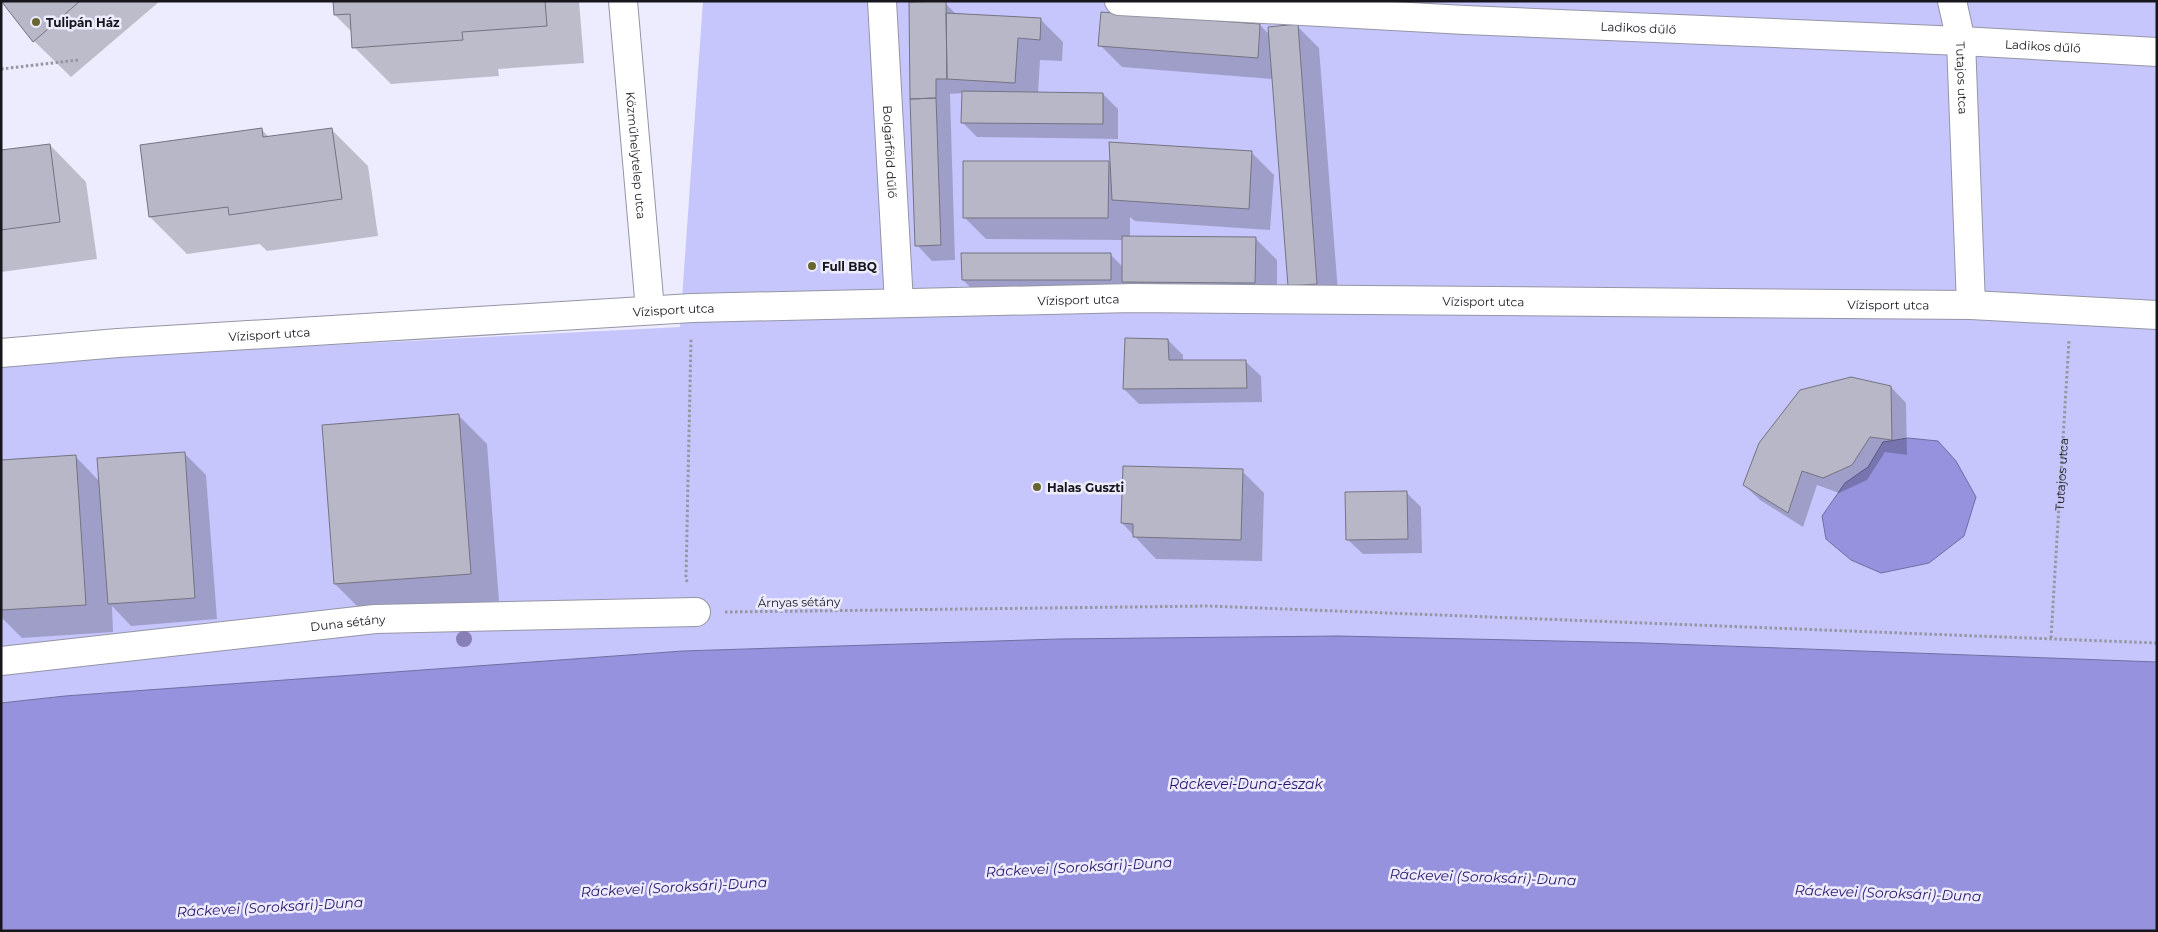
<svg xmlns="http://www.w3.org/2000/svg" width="2158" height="932" viewBox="0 0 2158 932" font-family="Montserrat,sans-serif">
<rect width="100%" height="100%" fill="#ececfe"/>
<!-- green -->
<path fill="#c7c6fc" d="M703,1H2157V662L1645,643L1059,639L683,651L65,696L1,703V362L680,327Z"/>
<!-- water -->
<path fill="#9692dd" stroke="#706da3" d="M1908,438L1938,441L1956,461L1976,497L1964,536L1929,563L1881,573L1851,560L1826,539L1822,516L1845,483L1868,467L1883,442Z
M1339,636L1645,643L2157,662V931H1V703L65,696L683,651L1059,639Z"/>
<!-- shadow -->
<path fill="#0003" d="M1,1H160L71,77L34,41Z
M334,1H579L584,63L498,69L499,76L391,84L354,47L352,32L335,15Z
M910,3H945L957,15L1041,20L1063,42L1062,61L1040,60L1038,93L1103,94L1118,109V139L977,137L962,122L963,93L950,94L955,260L932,261L917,245Z
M1260,25L1270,35L1297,26L1319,48L1339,305L1289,285L1273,79L1122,67L1100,45Z
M261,129L270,138L331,129L368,166L378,236L267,251L260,244L187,254L150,217Z
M1110,143L1252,153L1274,175L1270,230L1135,221L1130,217V237L1255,238L1277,260V304L1145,303L1126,284V295H978L963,280L1110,254L1123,267V240L986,239L964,217L1108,163L1111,166Z
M50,145L86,182L97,259L1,272V152Z
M1168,340L1183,355V361H1245L1261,376L1262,402L1139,404L1124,389Z
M1891,387L1906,403L1907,455L1885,452L1867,480L1839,493L1817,485L1803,527L1760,500L1744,485Z
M459,416L487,444L499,601L363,612L335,584Z
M184,453L206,475L217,619L131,626L112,606L113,632L22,638L1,617V461L75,456L100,482Z
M1242,471L1264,493L1262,561L1156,559L1122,523Z
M1406,492L1421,507L1422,553L1363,554L1347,539Z"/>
<!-- building -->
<path fill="#b7b7c8" stroke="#737382" d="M1,1H80L33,42Z
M333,1H545L547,26L462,32L463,40L352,48L350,14L334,15Z
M946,1L947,79H936V98L910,99L909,2Z
M1101,12L1260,24L1258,58L1098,46Z
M946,13L1041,18L1040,40L1018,38L1015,83L947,79Z
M1298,24L1317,284L1288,286L1268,27Z
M962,91L1103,93V124L961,123Z
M936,98L941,245L915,246L910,99Z
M262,128L263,137L332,128L342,199L229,215L228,207L149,217L140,145Z
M1109,142L1252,151L1249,209L1112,200Z
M50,144L60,222L1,230V150Z
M963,161H1109L1108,218H963Z
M1122,236L1256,237L1255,283L1122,282Z
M961,253H1111V280H962Z
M1125,338L1168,339L1169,360H1246L1247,388L1123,389Z
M1851,377L1891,386L1892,440L1870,437L1852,465L1823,478L1802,471L1788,513L1743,485L1759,443L1800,390Z
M459,414L471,574L334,584L322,425Z
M185,452L195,598L108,604L97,458Z
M76,455L86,605L1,610V460Z
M1123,466L1243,469L1241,540L1133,537V524L1121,523Z
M1407,491L1408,539L1346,540L1345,492Z"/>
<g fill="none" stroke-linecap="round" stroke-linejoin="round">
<defs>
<g id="street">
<path id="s2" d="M623,1L650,310"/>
<path id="s3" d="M882,1L899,303"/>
<path id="s4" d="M1119,1L1465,20L1961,41L2157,52"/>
<path id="s5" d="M1952,1L1961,41L1971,305"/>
<path id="s6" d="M1,353L118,343L692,308L1133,298L1971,305L2157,315"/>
<path id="s7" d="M1,661L375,619L696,612"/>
</g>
</defs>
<!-- street casing -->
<use href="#street" stroke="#9495a5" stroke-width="30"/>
<!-- path -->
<g stroke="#9696a3" stroke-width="3" stroke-dasharray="2.5 2.5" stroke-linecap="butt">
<path d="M1,69L78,60"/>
<path d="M687,582L686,577L691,339"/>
<path d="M725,612L1208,606L2157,643"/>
<path id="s1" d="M2051,638L2069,340"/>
</g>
<!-- street -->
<use href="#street" stroke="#fff" stroke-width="28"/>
</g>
<!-- trees -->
<circle fill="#887fb6" cx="464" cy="639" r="8"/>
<!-- markers -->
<g fill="#686531" stroke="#ececfe" stroke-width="2">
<circle cx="36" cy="22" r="5"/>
<circle cx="812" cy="266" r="5"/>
<circle cx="1037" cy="487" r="5"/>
</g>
<g text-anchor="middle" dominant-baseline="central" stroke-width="5" stroke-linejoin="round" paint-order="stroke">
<!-- poi labels -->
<g font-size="12" font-weight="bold" fill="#16161c" stroke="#ececfe" text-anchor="start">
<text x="46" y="22">Tulipán Ház</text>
<text x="822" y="266">Full BBQ</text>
<text x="1047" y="487">Halas Guszti</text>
</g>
<!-- street labels -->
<g font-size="12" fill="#16161c" stroke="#ececfe">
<text stroke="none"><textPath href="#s4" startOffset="520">Ladikos dűlő</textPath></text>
<text stroke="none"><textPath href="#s4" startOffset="925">Ladikos dűlő</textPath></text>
<text stroke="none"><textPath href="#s5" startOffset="78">Tutajos utca</textPath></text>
<text stroke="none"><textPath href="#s3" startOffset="151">Bolgárföld dűlő</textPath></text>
<text stroke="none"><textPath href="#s2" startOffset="155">Közműhelytelep utca</textPath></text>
<text stroke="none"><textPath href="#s6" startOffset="1079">Vízisport utca</textPath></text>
<text stroke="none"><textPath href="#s6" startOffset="1484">Vízisport utca</textPath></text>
<text stroke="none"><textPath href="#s6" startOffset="1889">Vízisport utca</textPath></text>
<text stroke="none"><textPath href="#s6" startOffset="674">Vízisport utca</textPath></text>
<text stroke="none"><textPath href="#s6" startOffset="269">Vízisport utca</textPath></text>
<text stroke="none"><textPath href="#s1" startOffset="164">Tutajos utca</textPath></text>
<text transform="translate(799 602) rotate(-1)">Árnyas sétány</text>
<text stroke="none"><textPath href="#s7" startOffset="349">Duna sétány</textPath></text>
</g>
<!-- water labels -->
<g font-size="14" font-style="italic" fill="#2a136a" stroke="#ececfe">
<text x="1246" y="784">Ráckevei-Duna-észak</text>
<text transform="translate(1079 867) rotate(-3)">Ráckevei (Soroksári)-Duna</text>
<text transform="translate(1483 877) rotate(2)">Ráckevei (Soroksári)-Duna</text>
<text transform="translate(674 887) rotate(-3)">Ráckevei (Soroksári)-Duna</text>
<text transform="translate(1888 893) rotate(2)">Ráckevei (Soroksári)-Duna</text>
<text transform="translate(270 907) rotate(-3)">Ráckevei (Soroksári)-Duna</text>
</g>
</g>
<!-- border -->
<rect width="2158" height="932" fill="none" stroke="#16161c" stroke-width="5"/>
</svg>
